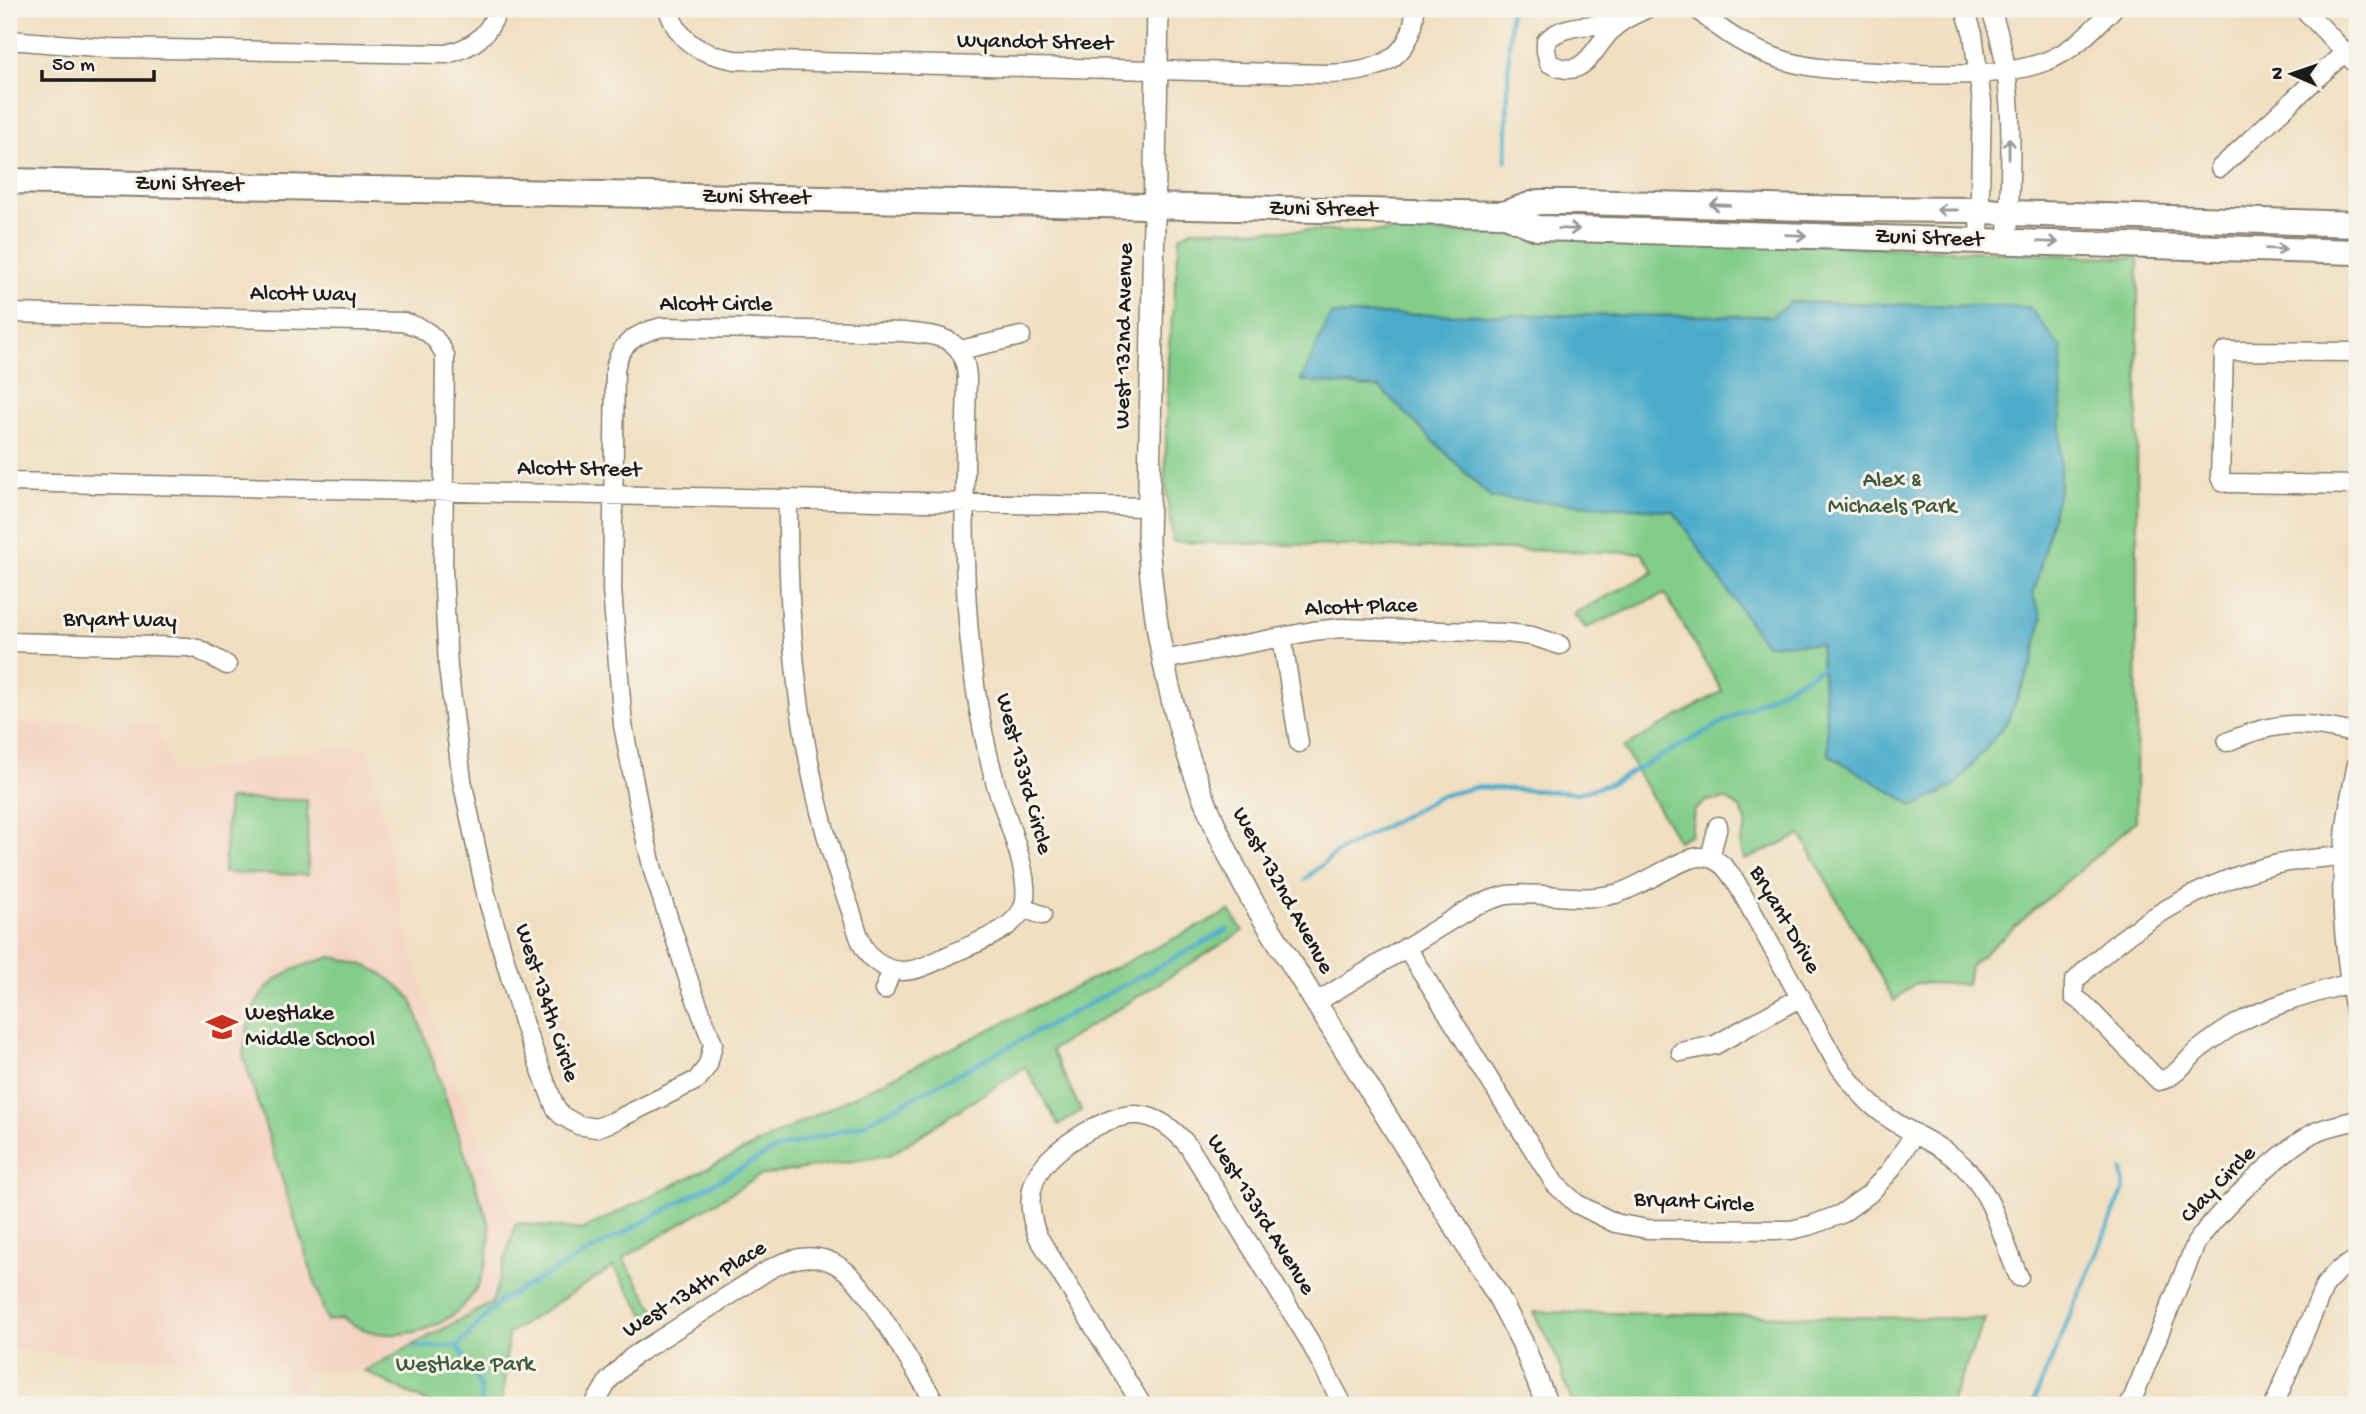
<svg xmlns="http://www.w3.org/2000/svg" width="2366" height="1414" viewBox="0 0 2366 1414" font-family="'Gochi Hand',sans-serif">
<rect width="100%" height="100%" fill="#f7f3e8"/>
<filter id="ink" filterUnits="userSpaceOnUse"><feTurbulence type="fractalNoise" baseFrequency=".0143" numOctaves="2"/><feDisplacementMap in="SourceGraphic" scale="14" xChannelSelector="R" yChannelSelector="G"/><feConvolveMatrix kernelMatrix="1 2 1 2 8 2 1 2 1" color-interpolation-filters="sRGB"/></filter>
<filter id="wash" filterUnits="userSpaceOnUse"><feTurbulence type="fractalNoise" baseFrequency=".00686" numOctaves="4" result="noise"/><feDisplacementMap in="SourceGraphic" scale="28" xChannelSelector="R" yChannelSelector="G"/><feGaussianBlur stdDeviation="1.57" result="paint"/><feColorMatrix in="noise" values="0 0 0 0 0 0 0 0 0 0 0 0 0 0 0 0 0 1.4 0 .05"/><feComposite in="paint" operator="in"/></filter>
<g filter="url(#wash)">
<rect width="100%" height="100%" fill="#f0dfc1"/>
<!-- built -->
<path fill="#f4d3c1" d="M9,723L156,725L173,776L331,747L370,748L397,891L420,981L450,1072L516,1223L492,1303L364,1371L304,1370L301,1405H285L286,1366L9,1350Z"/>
<!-- green -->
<path fill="#83cd8a" stroke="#507453" stroke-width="2" d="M1194,229L1552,234L2138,258L2136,821L1970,966L1967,984L1915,983L1894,1001L1801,835L1745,860L1740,845L1747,825L1741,809L1726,799L1706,801L1694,811L1691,834L1678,841L1623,748L1722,691L1665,594L1586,628L1573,614L1654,572L1642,553L1173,542L1165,483L1168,357L1180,236Z
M228,799L307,800L308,875L224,873Z
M1230,911L1243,931L1052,1050L1081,1111L1059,1125L1025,1067L890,1155L759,1176L623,1259L659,1316L650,1322L613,1267L508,1334L502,1405H432L364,1371L492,1303L516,1223L582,1230Z
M332,957C366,962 390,974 412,1000L490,1226C490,1248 487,1269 476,1289C450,1334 384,1349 342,1318L327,1321L243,1056C250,992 270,973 332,957Z
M1533,1312L1985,1319L1950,1405H1573L1554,1351Z"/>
<!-- water -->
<path fill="#4bacca" stroke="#346473" stroke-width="2" d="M1791,302L2029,307L2062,349L2060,486L2033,596L2042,618L2033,662L2007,722L1956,785L1915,806L1829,755L1820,644H1764L1673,511L1491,498L1380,388L1301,381L1331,314L1771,316Z"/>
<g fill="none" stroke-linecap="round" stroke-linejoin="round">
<!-- stream -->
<path stroke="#4bacca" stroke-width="4.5" d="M1506,161L1510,9
M1305,879L1336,853L1440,796L1477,787L1578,793L1610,784L1822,668
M415,1347L458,1346
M482,1405L480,1386L458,1346L501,1300L776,1149L864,1124L1227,930
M2032,1405L2124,1189L2122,1170"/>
</g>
</g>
<g filter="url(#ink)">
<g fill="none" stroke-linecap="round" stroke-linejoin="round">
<defs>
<path id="minor" d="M668,9C679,44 702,54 735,60L1327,74C1371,73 1413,63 1415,9
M1697,9C1722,32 1751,50 1783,60C1814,70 1846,70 1878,72C1929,75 1999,79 2047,61C2074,50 2093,29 2113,9
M1965,9L1973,34L1982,102L1979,241
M1990,9C2018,75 2010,170 2008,241
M2304,9L2357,65
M1617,24C1592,26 1564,23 1546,41V51L1549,63C1587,84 1593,44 1617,25C1625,18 1636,14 1646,9
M9,40L109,48L446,54C473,48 489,35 498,9
M2220,168L2345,52
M9,313L403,322C423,327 437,335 445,356L443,570L448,667L462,780L486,894L524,1025L555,1107L561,1115L578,1125L596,1128L612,1122L697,1080L708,1065L713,1044L690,984L654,874L642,824L623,725L612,590L615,370C619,343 637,333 662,327L904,332C939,336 964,335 967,377C964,518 957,647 996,785C1005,815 1032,876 1024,905C1016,931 969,945 947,956C923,968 900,980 875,961C860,950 856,925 850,908C800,775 787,640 788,499
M960,350L1021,336
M2357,352L2226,351L2224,353L2220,477L2222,481L2228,483L2357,485
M9,482L1148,507
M1282,637L1299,743
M9,642L188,647L198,649L227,665
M1163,660L1313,631L1341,628L1507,633L1532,636L1560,645
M2227,742C2277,720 2305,721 2357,734
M2357,764C2336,853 2339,931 2357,1021
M2342,856C2321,858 2299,859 2278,864C2202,882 2129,925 2074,982V997L2084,1004L2159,1081C2175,1078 2186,1061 2197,1051C2210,1041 2223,1031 2238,1023C2273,1004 2311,994 2350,983
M1710,858L1718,826
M1023,908L1042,915
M1406,947L1555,1184L1577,1204L1615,1223L1647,1229L1791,1230L1812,1225L1841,1214L1869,1194L1890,1171L1915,1133
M884,990L892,970
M1315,1003L1476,905C1486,902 1497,897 1507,895C1544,891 1579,903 1615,894C1640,888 1679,858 1700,857C1719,856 1728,870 1737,884L1836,1062C1850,1081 1864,1100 1883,1114C1911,1135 1945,1145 1968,1171C1997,1202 2002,1241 2019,1277
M1681,1052L1715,1045L1801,997
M594,1405L609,1380L632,1357L770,1269C834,1234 861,1284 891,1331C906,1356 922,1381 937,1405
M1142,1405L1037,1235C1019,1186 1040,1160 1081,1135C1124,1108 1155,1105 1189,1147L1309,1340L1343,1405
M2130,1405L2196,1243C2217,1213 2286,1144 2320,1130C2332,1126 2345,1123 2357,1120
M2274,1405L2325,1285L2336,1272L2357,1259"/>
<path id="tertiary" d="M1158,9L1148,542C1157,674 1188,784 1252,900L1498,1296L1522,1342L1547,1405"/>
<path id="secondary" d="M9,181L1503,214L1537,228L2357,252
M1503,214L1538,202H1578L1845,209L1979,210L2009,213L2357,224"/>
</defs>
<!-- minor casing -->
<use href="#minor" stroke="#867e6e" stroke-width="21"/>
<!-- tertiary casing -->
<use href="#tertiary" stroke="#867e6e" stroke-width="24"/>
<!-- secondary casing -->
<use href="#secondary" stroke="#867e6e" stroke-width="28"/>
<!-- minor -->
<use href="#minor" stroke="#fff" stroke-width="18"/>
<!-- tertiary -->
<use href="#tertiary" stroke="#fff" stroke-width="21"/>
<!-- secondary -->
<use href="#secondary" stroke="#fff" stroke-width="24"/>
</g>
<!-- one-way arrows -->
<defs><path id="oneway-shaft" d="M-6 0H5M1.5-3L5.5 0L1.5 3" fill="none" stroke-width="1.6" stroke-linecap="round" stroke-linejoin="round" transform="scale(1.75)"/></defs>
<g stroke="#999">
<use href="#oneway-shaft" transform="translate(2009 148) rotate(-90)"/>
<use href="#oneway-shaft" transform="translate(1720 205) rotate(-178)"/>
<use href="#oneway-shaft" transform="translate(1947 210) rotate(-180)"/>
<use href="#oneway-shaft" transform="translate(1569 229) rotate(2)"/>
<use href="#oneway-shaft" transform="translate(1796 235) rotate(2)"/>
<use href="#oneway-shaft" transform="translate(2048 242) rotate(2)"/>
<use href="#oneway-shaft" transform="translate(2276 249) rotate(2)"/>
</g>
</g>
<!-- icons -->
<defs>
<symbol id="school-bare" viewBox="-9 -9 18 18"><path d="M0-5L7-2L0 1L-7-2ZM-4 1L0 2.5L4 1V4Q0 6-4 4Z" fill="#c8321e" stroke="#f7f3e8" stroke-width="2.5" paint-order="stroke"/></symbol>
</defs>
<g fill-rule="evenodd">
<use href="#school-bare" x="200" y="1005" width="44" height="44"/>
</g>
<g text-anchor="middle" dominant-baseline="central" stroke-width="6" stroke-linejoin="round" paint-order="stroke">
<!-- street labels -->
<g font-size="23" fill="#1c1c1c" stroke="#f7f3e8">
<text transform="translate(1035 43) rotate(1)">Wyandot Street</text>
<text transform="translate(189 185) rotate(1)">Zuni Street</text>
<text transform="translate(756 198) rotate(1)">Zuni Street</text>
<text transform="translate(1323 210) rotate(1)">Zuni Street</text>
<text transform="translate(1929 239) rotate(2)">Zuni Street</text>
<text transform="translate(303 295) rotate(1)">Alcott Way</text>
<text x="716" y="305">Alcott Circle</text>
<text transform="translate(1125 336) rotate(-89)">West 132nd Avenue</text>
<text transform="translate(579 470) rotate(1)">Alcott Street</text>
<text transform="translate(1361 608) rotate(-2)">Alcott Place</text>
<text transform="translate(120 621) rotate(1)">Bryant Way</text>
<text transform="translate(1023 774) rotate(75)">West 133rd Circle</text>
<text transform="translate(1282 891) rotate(61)">West 132nd Avenue</text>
<text transform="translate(1784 920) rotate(60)">Bryant Drive</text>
<text transform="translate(546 1003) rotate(72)">West 134th Circle</text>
<text transform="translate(2219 1185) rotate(-46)">Clay Circle</text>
<text transform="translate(1694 1203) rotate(3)">Bryant Circle</text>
<text transform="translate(1260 1215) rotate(58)">West 133rd Avenue</text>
<text transform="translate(695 1290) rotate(-32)">West 134th Place</text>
</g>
<!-- park labels -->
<g font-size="23" fill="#405a42" stroke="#f7f3e8">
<text x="1892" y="481">Alex &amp;<tspan x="1892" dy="26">Michaels Park</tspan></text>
<text x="465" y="1365">Westlake Park</text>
</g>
<!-- poi labels -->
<g font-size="23" fill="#1c1c1c" stroke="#f7f3e8" text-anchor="start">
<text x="245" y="1014">Westlake<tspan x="245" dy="26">Middle School</tspan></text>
</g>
</g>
<!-- margin -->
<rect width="2366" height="1414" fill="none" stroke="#f7f3e8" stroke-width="35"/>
<!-- north arrow -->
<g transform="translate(2292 74) rotate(272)" stroke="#f7f3e8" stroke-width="5" paint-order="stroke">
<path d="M0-5L12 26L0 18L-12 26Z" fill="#1c1c1c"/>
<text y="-10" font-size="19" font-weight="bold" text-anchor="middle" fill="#1c1c1c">N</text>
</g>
<!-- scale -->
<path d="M42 70v10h112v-10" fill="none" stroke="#1c1c1c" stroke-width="3.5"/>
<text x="52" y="70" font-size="21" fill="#1c1c1c" stroke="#f7f3e8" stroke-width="5" paint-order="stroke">50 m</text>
</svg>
